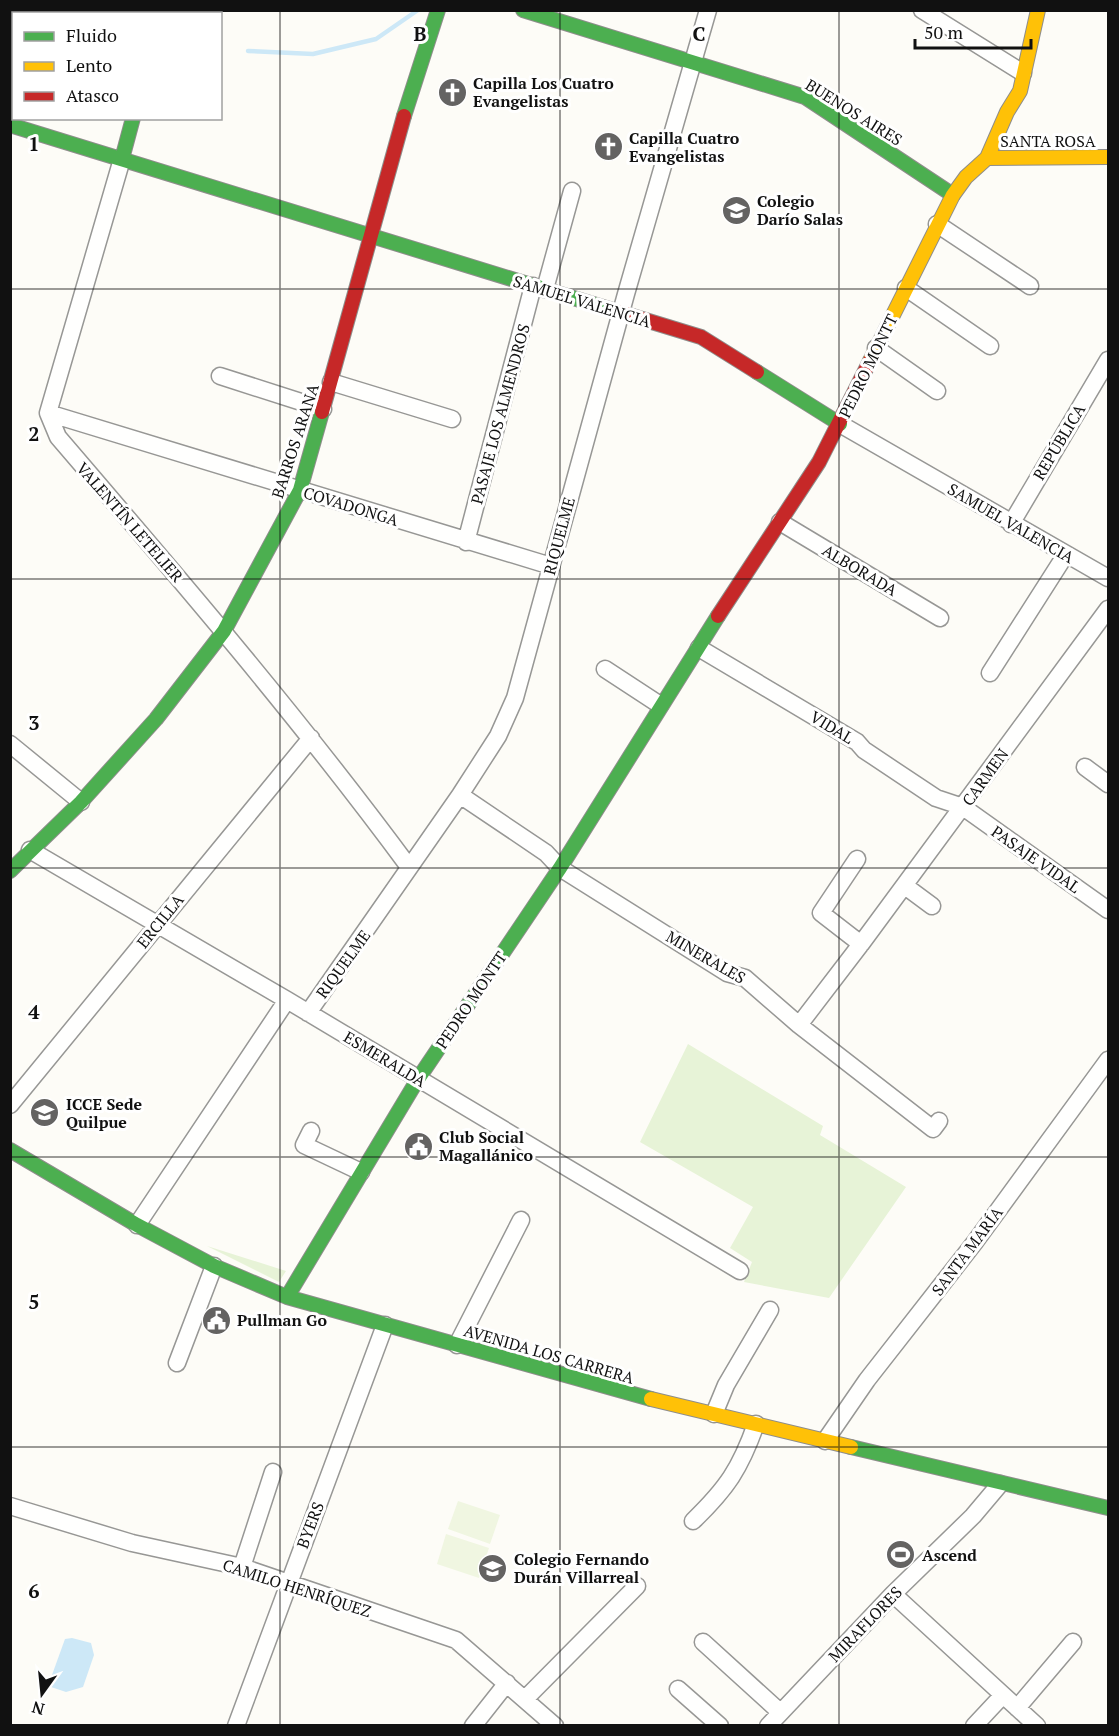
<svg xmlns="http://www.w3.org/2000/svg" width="1119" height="1736" viewBox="0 0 1119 1736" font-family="'PT Serif',serif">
<rect width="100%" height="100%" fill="#fdfcf7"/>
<!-- green -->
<path fill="#e7f3d7" d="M688,1044L823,1126L820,1135L906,1187L829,1298L744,1282L752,1262L730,1248L753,1207L640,1142Z
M207,1246L286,1271L279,1282Z"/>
<!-- pitch -->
<path fill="#f0f6e1" d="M458,1501L500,1515L490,1544L448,1529Z
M446,1534L489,1548L479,1578L437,1564Z"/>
<!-- water -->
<path fill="#cde8f7" d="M72,1638L91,1643L94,1655L83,1687L66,1692L48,1686L65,1639Z"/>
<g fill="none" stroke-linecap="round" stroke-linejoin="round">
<!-- stream -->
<path stroke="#cde8f7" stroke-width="4.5" d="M248,51L313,54L376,39L418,10"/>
<defs>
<path id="street" d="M922,10L1023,73
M122,159L48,413L58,437C179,578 299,718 409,867
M937,224L1030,286
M906,288L990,346
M545,289L572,191
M876,348L937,391
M220,376L323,409
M331,382L452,419
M48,413L551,566
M840,424L1108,578
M780,522L940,618
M1011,524L1108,360
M466,542L533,286
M699,648L857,742L864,750L936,798L963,807L1108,910
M605,669L660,705
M990,673L1066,554
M10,744L81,802
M1085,767L1108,784
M460,795L546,853L560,868L727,973L745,978L799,1025L933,1129L939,1121
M30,850L287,1000L740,1271
M905,886L932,906
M861,944L1108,609
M308,1013L460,795L498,736L515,698L626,294L708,10
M799,1025L861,944L821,913L857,859
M10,1105L311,738
M311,1131L304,1145L361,1172
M137,1225L287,1000
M457,1345L521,1220
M177,1363L214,1266
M714,1414L726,1385L770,1310
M825,1441L867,1380L975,1242L1108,1060
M10,1506L132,1543L242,1567L456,1640L555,1726
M693,1521C727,1488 740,1469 756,1424
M242,1567L273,1472
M893,1594L1037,1726
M703,1642L780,1712
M678,1689L720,1726
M525,1699L637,1586
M1017,1708L1073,1642
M236,1726L385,1325
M473,1726L507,1683
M768,1726L893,1594L973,1516L1000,1484
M974,1726L1003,1695"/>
<path id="fast" d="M164,10V14
M523,10L805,97L953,195
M404,116L438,10
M10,125L619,312
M122,159L133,118
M757,372L840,424
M10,871L81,802L156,719L224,631L300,490L322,412
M10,1150L137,1225L214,1266L287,1297L651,1399
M287,1297L418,1079L560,868L718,616
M851,1447L1108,1508"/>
<path id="slow" d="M987,158L1108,157
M870,361L953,195L966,177L987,158L1007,112L1020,91L1038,10
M651,1399L851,1447"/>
<path id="jam" d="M619,312L701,337L757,372
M322,412L404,116
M718,616L819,462L870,361"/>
</defs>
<!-- street casing -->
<use href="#street" stroke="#979795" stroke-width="19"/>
<!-- fast casing -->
<use href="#fast" stroke="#8e8d8b" stroke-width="16"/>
<!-- slow casing -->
<use href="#slow" stroke="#8e8d8b" stroke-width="16"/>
<!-- jam casing -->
<use href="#jam" stroke="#8e8d8b" stroke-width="16"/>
<!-- street -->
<use href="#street" stroke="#fffffe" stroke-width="16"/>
<!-- fast -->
<use href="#fast" stroke="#4caf50" stroke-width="14"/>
<!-- slow -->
<use href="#slow" stroke="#ffc107" stroke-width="14"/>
<!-- jam -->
<use href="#jam" stroke="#c62828" stroke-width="14"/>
</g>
<!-- grid -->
<path fill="none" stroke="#111" stroke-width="1.5" stroke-opacity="0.55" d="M280,10V1726M560,10V1726M839,10V1726M10,289H1108M10,579H1108M10,868H1108M10,1157H1108M10,1447H1108"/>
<!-- icons -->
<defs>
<symbol id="church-disc" viewBox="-11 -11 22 22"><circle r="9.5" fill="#646362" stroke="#fff"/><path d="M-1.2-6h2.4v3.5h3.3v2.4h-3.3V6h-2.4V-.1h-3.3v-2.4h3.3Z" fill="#fff"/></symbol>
<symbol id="school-disc" viewBox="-11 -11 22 22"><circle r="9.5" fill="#646362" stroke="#fff"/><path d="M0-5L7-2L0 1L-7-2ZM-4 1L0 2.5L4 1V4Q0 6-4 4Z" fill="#fff"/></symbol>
<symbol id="university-disc" viewBox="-11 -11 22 22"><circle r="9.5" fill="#646362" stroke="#fff"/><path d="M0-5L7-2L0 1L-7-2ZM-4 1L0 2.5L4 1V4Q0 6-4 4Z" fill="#fff"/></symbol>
<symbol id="civic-disc" viewBox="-11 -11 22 22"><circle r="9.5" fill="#646362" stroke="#fff"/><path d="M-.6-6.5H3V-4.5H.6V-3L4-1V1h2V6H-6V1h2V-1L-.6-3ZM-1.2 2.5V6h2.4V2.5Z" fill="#fff"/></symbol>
<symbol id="stadium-disc" viewBox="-11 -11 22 22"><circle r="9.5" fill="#646362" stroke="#fff"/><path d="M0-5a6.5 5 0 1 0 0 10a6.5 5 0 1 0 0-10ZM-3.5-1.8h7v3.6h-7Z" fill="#fff"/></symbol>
</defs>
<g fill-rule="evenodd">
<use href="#church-disc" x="436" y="76" width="33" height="33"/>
<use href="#church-disc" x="592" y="130" width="33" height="33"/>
<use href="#school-disc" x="720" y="194" width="33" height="33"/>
<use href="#university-disc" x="28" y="1096" width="33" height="33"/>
<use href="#civic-disc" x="402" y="1130" width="33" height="33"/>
<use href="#civic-disc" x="200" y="1304" width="33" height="33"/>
<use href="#stadium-disc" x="884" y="1538" width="33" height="33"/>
<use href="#school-disc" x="476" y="1552" width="33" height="33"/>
</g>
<g text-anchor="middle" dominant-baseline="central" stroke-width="6" stroke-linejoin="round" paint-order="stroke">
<!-- poi labels -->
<g font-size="16" font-weight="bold" fill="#111" stroke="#fff" text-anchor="start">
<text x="473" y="83">Capilla Los Cuatro<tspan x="473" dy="18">Evangelistas</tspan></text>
<text x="629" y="138">Capilla Cuatro<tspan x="629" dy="18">Evangelistas</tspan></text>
<text x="757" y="201">Colegio<tspan x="757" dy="18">Darío Salas</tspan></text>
<text x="66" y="1104">ICCE Sede<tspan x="66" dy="18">Quilpue</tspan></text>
<text x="439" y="1137">Club Social<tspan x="439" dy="18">Magallánico</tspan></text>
<text x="237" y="1320">Pullman Go</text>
<text x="922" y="1555">Ascend</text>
<text x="514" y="1559">Colegio Fernando<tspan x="514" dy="18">Durán Villarreal</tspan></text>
</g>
<!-- street labels -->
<g font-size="16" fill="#111" stroke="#fff">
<text transform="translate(854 112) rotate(32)">BUENOS AIRES</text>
<text x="1048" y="141">SANTA ROSA</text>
<text transform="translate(582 301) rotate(17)">SAMUEL VALENCIA</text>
<text transform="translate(868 366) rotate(-64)">PEDRO MONTT</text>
<text transform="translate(500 414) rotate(-75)">PASAJE LOS ALMENDROS</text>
<text transform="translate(295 441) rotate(-72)">BARROS ARANA</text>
<text transform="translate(1059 442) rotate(-59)">REPÚBLICA</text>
<text transform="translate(351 506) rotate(17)">COVADONGA</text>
<text transform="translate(130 522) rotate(49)">VALENTÍN LETELIER</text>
<text transform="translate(1011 523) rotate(30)">SAMUEL VALENCIA</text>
<text transform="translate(559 536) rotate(-75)">RIQUELME</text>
<text transform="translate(860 570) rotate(31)">ALBORADA</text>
<text transform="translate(832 727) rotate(31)">VIDAL</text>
<text transform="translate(985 777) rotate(-54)">CARMEN</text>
<text transform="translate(1036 859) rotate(35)">PASAJE VIDAL</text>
<text transform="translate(160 921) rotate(-51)">ERCILLA</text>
<text transform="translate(706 957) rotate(30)">MINERALES</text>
<text transform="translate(343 964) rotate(-54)">RIQUELME</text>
<text transform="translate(471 1000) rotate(-56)">PEDRO MONTT</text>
<text transform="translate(385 1059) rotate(31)">ESMERALDA</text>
<text transform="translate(967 1251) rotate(-53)">SANTA MARÍA</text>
<text transform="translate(549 1354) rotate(16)">AVENIDA LOS CARRERA</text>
<text transform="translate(310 1525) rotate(-69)">BYERS</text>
<text transform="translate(297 1588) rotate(18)">CAMILO HENRÍQUEZ</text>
<text transform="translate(865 1624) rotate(-46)">MIRAFLORES</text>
</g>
</g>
<g font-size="20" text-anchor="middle" font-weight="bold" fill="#111" stroke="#fff" stroke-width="6" stroke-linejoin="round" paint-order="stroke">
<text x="420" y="41">B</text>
<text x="699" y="41">C</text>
<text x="34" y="151">1</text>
<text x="34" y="441">2</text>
<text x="34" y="730">3</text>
<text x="34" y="1019">4</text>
<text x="34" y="1309">5</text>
<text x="34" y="1598">6</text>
</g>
<!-- border -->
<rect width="1119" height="1736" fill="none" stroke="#111111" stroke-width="24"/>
<!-- legend -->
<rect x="12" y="12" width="210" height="108" fill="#ffffff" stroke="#a0a0a0" stroke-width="1.5"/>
<rect x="24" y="32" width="30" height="9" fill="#4caf50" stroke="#a0a0a0" stroke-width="1.5"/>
<text x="66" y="42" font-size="18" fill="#111111">Fluido</text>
<rect x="24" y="62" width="30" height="9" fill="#ffc107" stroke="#a0a0a0" stroke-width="1.5"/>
<text x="66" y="72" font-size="18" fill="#111111">Lento</text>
<rect x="24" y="92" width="30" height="9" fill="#c62828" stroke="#a0a0a0" stroke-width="1.5"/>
<text x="66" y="102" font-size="18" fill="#111111">Atasco</text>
<!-- north arrow -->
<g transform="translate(42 1694) rotate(195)" stroke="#ffffff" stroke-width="4.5" paint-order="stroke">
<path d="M0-4.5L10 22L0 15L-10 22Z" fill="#111111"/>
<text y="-9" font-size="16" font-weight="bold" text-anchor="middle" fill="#111111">N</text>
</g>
<!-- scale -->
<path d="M915 39v9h116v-9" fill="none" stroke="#111111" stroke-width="3"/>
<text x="924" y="39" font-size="18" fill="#111111" stroke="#ffffff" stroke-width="4.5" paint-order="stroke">50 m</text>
</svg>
